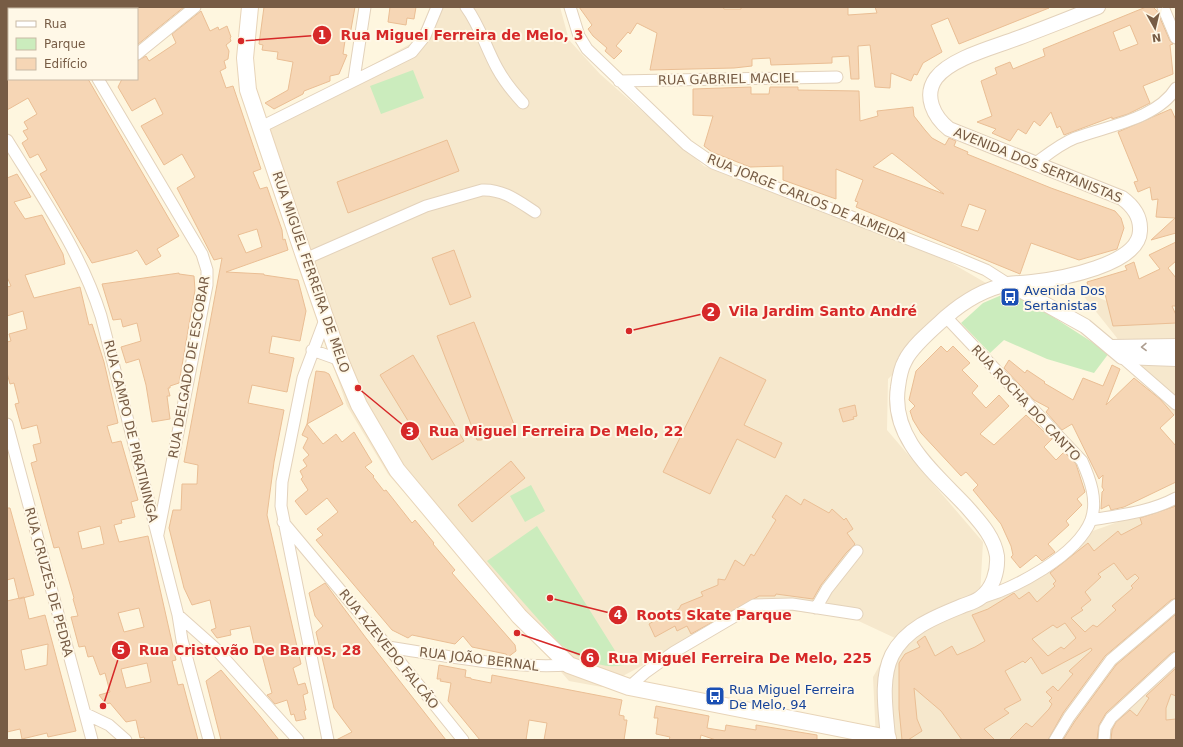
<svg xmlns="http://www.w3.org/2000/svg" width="1183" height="747" viewBox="0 0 1183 747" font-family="'DejaVu Sans',sans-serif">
<rect width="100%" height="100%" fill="#fef6df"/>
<!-- residential -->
<path fill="#f6e8cd" d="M432,7H560L569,40L600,74L704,166L948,261L986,283L888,379L887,430L983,542L980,595L1040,568L1076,537L1165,505L1176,491V740H876L873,677L895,638L850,617L761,608L753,607L602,687L569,681L388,474L347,406L252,130L412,43L429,15Z
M1078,289L1140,315L1176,312V416L1126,362L1117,338Z"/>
<!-- green -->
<path fill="#cbecbd" d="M413,70L424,98L381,114L370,86Z
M1004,294L1022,297L1109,353L1094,373L1047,359L1004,340L990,353L961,323L983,303Z
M531,485L545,511L525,522L510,496Z
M537,526L624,665C600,670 579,658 560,644L487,561Z"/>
<!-- building -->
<path fill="#f6d6b5" stroke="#eabe94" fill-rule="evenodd" d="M137,7H184L137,45Z
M264,7H355L350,35L346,34L343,54L347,55L339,74L330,76V81L304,91L303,94L274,109L265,103L288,90L293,62L277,59L278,52L262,50L263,45L259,44Z
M390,7H416L414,19L407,18L406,25L388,22Z
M579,7H723L724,9H741V7H848V15L877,13L875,7L1049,8L959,44L948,18L931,25L942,52L923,63L917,75L914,74L911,81L891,73L890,88L875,87L870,45L858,46L859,79H851L849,56L832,57V63L771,65L770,58L752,59V66L734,68L650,70L657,33L637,23L630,34L628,32L616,46L622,51L614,59L605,51L607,48L593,36L588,29L592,25Z
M1146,7H1153L1157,11L1170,41L1173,44L1170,45L1173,74L1143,86L1150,103L1128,114L1112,119V117L1064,135L1060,126L1057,128L1051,112L1040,126L1034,121L1026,134L1018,129L1010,141L992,133L996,129L977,122L992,116L981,81L997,74L995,68L1010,62L1013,69L1030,62L1045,56L1043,49ZM1130,25L1138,44L1120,51L1113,32Z
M201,11L210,31L218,27L219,30L227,26L231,37L230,38L231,41L226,45L229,51L228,59L224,61L226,68L220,71L226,88L233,86L261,169L253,172L260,189L267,187L282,230L283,240L285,239L288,250L226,272L264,274V275L298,280L306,311L300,341L272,336L269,353L294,358L287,392L252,385L248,403L284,410L274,462L267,515L301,664L293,668L298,685L305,683L308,693L303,695L306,710L304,711L306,719L296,721L294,714L291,715L287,700L275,704L267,695L272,693L262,655L259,656L258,652L256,653L250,626L230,630L231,635L217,638L211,630L216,628L210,600L192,605L184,588L169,528L173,510H181L182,484H197L198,465L184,462L222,258L214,260L177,188L195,177L182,154L164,165L141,126L163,114L155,98L132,111L118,87L122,79H137V61L146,56L149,61L176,43L172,34ZM257,229L262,247L246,253L238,235Z
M7,79H88L179,236L157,249L161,256L146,265L137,250L132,253L92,263L40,174L47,170L38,154L30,158L22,143L28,139L23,131L28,129L24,122L37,114L28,98L7,110Z
M751,87V94H769L770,87H798V90L859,91L860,121L878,116L877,111L913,107L914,116L925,130L932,138L945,145L949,138L956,141L954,146L968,152L967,154L1051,188L1115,211L1121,218L1124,228L1117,249L1079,260L1031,243L1020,274L856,207L858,202L855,201L863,180L836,169V199L783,180V166L750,167L712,152L704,146L713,116L693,115V89ZM892,153L944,194L873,167ZM969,204L986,210L978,231L961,226Z
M1171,109L1176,120V233L1151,240L1175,218L1156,217L1158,199L1152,200L1150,187L1138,192L1134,182L1138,181L1118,132Z
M447,140L459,171L348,213L337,182Z
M17,174L31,197L14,202L25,219L42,215L63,254L65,264L25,275L34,298L80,287L89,325L92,324L104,362L118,423L107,426L112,443L121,441L138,500L131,502L135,517L121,520L122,523L114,525L119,542L148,536L176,660L172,661L178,685L183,684L198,740H145L144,737L140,738L136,720L126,722L110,703L106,704L99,695L110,692L105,673L100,675L93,656L88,657L85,646L79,647L71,617L78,616L73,599L74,598L59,547L54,548L31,463L37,461L33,445L41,443L37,425L22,429L15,404L19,403L14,383L10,384L7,373V342L11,341L9,334L27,329L23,311L7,316V287L11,286L7,277V178ZM100,526L104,544L82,549L78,532ZM139,608L144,627L124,632L118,613ZM147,663L151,682L126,688L121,669Z
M1176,242V261L1168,268L1176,278V306H1172L1176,315V323L1113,326L1104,290L1090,294L1087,282L1127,270L1125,266L1134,262L1139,279L1160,269L1149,255Z
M454,250L471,297L450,305L432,258Z
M179,273V274L194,276L195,290L179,383L170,386V388H168L170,396H167L170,419L152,422L146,385L139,359L126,363L121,347L141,341L137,323L123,327L121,319L113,320L102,284Z
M474,322L515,427L481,440H477L437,336Z
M941,346L947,352L953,346L970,363L962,370L978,386L972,393L986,408L999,395L1009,406L980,434L994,445L1026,415L1052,439L1044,447L1056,460L1064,452L1076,464L1085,492L1077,499L1082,505L1066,521L1069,525L1048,544L1055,552L1042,561L1036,555L1020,568L1011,557L1013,555L1011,546L1001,524L973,490L978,485L966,472L961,476L921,433L913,420L910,411L915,406L909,400L916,371Z
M413,355L464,441L432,460L380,375Z
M720,357L766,380L744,425L782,443L775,458L737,439L710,494L663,472Z
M1009,360L1025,373L1027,370L1045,382L1044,383L1073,400L1083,378L1103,386L1112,365L1120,369L1106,405L1134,378L1160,399L1174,415L1160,428L1176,446V482L1124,507L1111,510L1109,505L1101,509L1102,492L1104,490L1102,487L1103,475L1099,479L1072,424L1062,430L1046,412L1049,408L1034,400L1004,368Z
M316,371L325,372L329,374L343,404L307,424Z
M855,405L857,416L853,417L854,419L843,422L839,409Z
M307,424L323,444L336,434L342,442L354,432L372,462L365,467L374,476L373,477L384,491L386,490L412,523L415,520L434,543L433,544L455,570L452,573L515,645L516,651L508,657L506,654L472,647L463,636L455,644L412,635L408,638L392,630L316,540L323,535L317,529L338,512L327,498L306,515L295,501L308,490L301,479L303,477L300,471L307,466L303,460L309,455L303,448L308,438L302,435Z
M511,461L525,478L472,522L458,505Z
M786,495L801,505L804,499L829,513L832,509L844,520L846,518L853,529L847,533L855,544L846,553L821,585L813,599L776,594L775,596H759L691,634L687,626L677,631L675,626L655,637L649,624L659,618L660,620L679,609L681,605L703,596L701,592L718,585V579L725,580L735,560L744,566L751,554L754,556L776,520L772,517Z
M1176,506V598L1171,600L1105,656L1063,713L1048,740H1009L1026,723L1032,727L1049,709L1052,704L1049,701L1052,698L1046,692L1053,686L1058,691L1073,674L1069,671L1092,650L1091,648L1042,674L1031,657L1025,663L1023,661L1005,671L1021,700L1004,709L1009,713L984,729L995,740H962L941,711L914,688L917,719L922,731L908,740H902L899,709V663L905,654L920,647L917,642L925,636L935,656L952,646L957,655L975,647L985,641L972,615L988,609L1014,593L1019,599L1029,592L1037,602L1055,586L1053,584L1056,581L1050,573L1088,543L1094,551L1118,531L1121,535L1142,524L1140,518ZM1114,563L1127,580L1135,574L1139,578L1131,586L1133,588L1112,606L1116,610L1097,627L1093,625L1085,632L1071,618L1083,610L1081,608L1091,600L1085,592L1101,577L1098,574ZM1065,623L1076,638L1064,649L1061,647L1048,656L1032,639L1053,625L1057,628Z
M7,508H10L34,595L19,599L14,578L7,580Z
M325,583L366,638L446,740H336L352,732L334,708L316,632L323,626L315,616L309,593Z
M24,597L29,619L45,615L76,731L48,737L47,733L22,739L20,729L7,732V601ZM48,644L47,665L25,670L21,650Z
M1176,614V651L1171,653L1106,713L1099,725L1097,740H1063L1075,721L1116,665Z
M439,665L466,670L465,677L471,678V679L491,683L492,675L622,700L619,715L624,716V720H627L624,740H544L547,723L529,720L526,740H480L448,701L451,683L440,681L441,679H437Z
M1176,668V696L1171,694L1166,708V720L1176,719V740H1111L1112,730L1116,722L1130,710L1137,716L1149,698L1146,696Z
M221,670L260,716L279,740H221L206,681Z
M656,706L709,716L707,728L725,731L726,725L756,730V725L817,735V740H716L701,735L700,740H669L670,737L656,734L658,718H654Z"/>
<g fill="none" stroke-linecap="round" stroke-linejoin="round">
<defs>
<path id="minor" d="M58,7L59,9
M466,7C480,26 486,48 497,68C504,81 513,92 523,103
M570,7L579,36L587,49L687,145L713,163L957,258L986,270L1008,284
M1163,7L1176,38
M137,54L195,7
M98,79L202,254L207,270V285L158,534
M354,79L365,7
M619,81L837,77
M261,127L412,52L425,36L437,7
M7,140C42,197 81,252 101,316L178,615L182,640L209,740
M1036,163C1048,154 1060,144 1075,138C1107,126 1157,119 1176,88
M305,259L426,206L482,190C503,189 518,201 535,212
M326,317L303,378L282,482L281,506L328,740
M946,317L1082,461C1090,479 1098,500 1091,520C1077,556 1015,588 981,598
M312,350L340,360
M1122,357L1176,404
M7,424L92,740
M1091,520C1120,515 1150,512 1176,498
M283,522L388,647L463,740
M816,608L827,589L857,551
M178,615L214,647L298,740
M388,647C448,656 508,669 569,665
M629,687L646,672L674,652L754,605L792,604L857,614
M86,714L109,725L126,740
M1055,740L1069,717L1111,660L1176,605
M1104,740L1105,728L1111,718L1176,658"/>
<path id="tertiary" d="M1009,284L1085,326L1122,357L1176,359
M1111,347L1176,346
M888,738C886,711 880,680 892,655C906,628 935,617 962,606C967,604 975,602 980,598C993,589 998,571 997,556C994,536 979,521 966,506C935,473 890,438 898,387C899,379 901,368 905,361C912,346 934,328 946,317C963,302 985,289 1008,284C1016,283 1024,283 1032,282C1059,279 1139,265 1140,231C1141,216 1133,206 1122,198L949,129C934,117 923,96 936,78C951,58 995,47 1018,38C1045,28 1072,17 1098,7"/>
<path id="secondary" d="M250,7L245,58L248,90L305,259L340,360L359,405L397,470L519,616L569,665L629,687L888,738V740"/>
</defs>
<!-- minor casing -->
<use href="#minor" stroke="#e3d2bb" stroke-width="13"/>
<!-- tertiary casing -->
<use href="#tertiary" stroke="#e3d2bb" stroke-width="16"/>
<!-- secondary casing -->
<use href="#secondary" stroke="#e8d4b8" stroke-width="18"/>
<!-- minor -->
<use href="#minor" stroke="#fff" stroke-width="11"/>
<!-- tertiary -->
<use href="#tertiary" stroke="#fff" stroke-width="14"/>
<!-- secondary -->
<use href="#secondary" stroke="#fff" stroke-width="16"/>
</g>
<!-- one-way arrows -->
<defs><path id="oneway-chevron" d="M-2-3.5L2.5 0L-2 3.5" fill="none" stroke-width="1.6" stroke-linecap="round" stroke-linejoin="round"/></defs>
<use stroke="#ad9d8f" href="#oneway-chevron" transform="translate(1144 347) rotate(179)"/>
<!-- icons -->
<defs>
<symbol id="bus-square" viewBox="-11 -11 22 22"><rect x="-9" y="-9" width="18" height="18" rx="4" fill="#1a4fb4" stroke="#fff8e7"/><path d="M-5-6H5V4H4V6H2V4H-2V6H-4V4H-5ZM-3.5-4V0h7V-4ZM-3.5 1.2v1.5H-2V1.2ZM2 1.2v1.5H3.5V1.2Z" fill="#fff"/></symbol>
</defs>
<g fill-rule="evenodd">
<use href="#bus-square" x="999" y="286" width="22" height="22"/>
<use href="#bus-square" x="704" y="685" width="22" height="22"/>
</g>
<g text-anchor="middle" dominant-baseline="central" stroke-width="4" stroke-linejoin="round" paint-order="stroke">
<!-- street labels -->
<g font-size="13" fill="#775c45" stroke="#fff8e7">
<text transform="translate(728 79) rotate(-1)">RUA GABRIEL MACIEL</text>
<text transform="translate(1038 165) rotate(22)">AVENIDA DOS SERTANISTAS</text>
<text transform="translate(807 198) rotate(22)">RUA JORGE CARLOS DE ALMEIDA</text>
<text transform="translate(311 272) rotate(71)">RUA MIGUEL FERREIRA DE MELO</text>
<text transform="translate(189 367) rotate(-80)">RUA DELGADO DE ESCOBAR</text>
<text transform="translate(1026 403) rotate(47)">RUA ROCHA DO CANTO</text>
<text transform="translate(131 431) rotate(76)">RUA CAMPO DE PIRATININGA</text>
<text transform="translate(49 582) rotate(75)">RUA CRUZES DE PEDRA</text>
<text transform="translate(389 649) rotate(51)">RUA AZEVEDO FALCÃO</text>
<text transform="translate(479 659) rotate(7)">RUA JOÃO BERNAL</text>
</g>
<!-- transit labels -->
<g font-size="13" fill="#164399" stroke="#fff8e7" text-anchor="start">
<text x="1024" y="290">Avenida Dos<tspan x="1024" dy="15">Sertanistas</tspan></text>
<text x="729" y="689">Rua Miguel Ferreira<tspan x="729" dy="15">De Melo, 94</tspan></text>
</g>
</g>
<!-- callouts -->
<path fill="none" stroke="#d62828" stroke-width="1.5" d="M241 41L322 35M629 331L711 312M358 388L410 431M550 598L618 615M103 706L121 650M517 633L590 658"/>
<g fill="#d62828" stroke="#fff8e7" stroke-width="1.5">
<circle cx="241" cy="41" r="4"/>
<circle cx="629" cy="331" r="4"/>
<circle cx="358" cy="388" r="4"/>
<circle cx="550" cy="598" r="4"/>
<circle cx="103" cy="706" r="4"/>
<circle cx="517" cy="633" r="4"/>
<circle cx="322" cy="35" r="10"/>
<circle cx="711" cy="312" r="10"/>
<circle cx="410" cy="431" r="10"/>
<circle cx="618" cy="615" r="10"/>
<circle cx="121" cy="650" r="10"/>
<circle cx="590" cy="658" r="10"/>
</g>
<g font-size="12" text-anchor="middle" font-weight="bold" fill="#fff">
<text x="322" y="39">1</text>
<text x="711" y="316">2</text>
<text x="410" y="436">3</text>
<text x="618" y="619">4</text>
<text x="121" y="654">5</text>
<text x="590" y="662">6</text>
</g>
<g font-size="14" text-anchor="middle" font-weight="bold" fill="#d62828" stroke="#fff8e7" stroke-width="4" stroke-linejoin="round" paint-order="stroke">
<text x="462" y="40">Rua Miguel Ferreira de Melo, 3</text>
<text x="823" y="316">Vila Jardim Santo André</text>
<text x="556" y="436">Rua Miguel Ferreira De Melo, 22</text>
<text x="714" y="620">Roots Skate Parque</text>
<text x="250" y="655">Rua Cristovão De Barros, 28</text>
<text x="740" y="663">Rua Miguel Ferreira De Melo, 225</text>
</g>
<!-- border -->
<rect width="1183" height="747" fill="none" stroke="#775c45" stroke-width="16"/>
<!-- legend -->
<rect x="8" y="8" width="130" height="72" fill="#fff8e7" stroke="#c9baa6"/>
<rect x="16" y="21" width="20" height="6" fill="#ffffff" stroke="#c9baa6"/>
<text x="44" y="28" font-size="12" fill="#775c45">Rua</text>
<rect x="16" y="38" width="20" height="12" fill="#cbecbd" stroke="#c9baa6"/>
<text x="44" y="48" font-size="12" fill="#775c45">Parque</text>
<rect x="16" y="58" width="20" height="12" fill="#f6d6b5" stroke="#c9baa6"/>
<text x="44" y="68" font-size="12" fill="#775c45">Edifício</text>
<!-- north arrow -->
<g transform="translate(1155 28) rotate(172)" stroke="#fff8e7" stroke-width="3" paint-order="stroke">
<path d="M0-3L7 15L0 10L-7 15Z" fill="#775c45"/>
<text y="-6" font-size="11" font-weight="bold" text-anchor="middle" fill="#775c45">N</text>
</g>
</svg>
